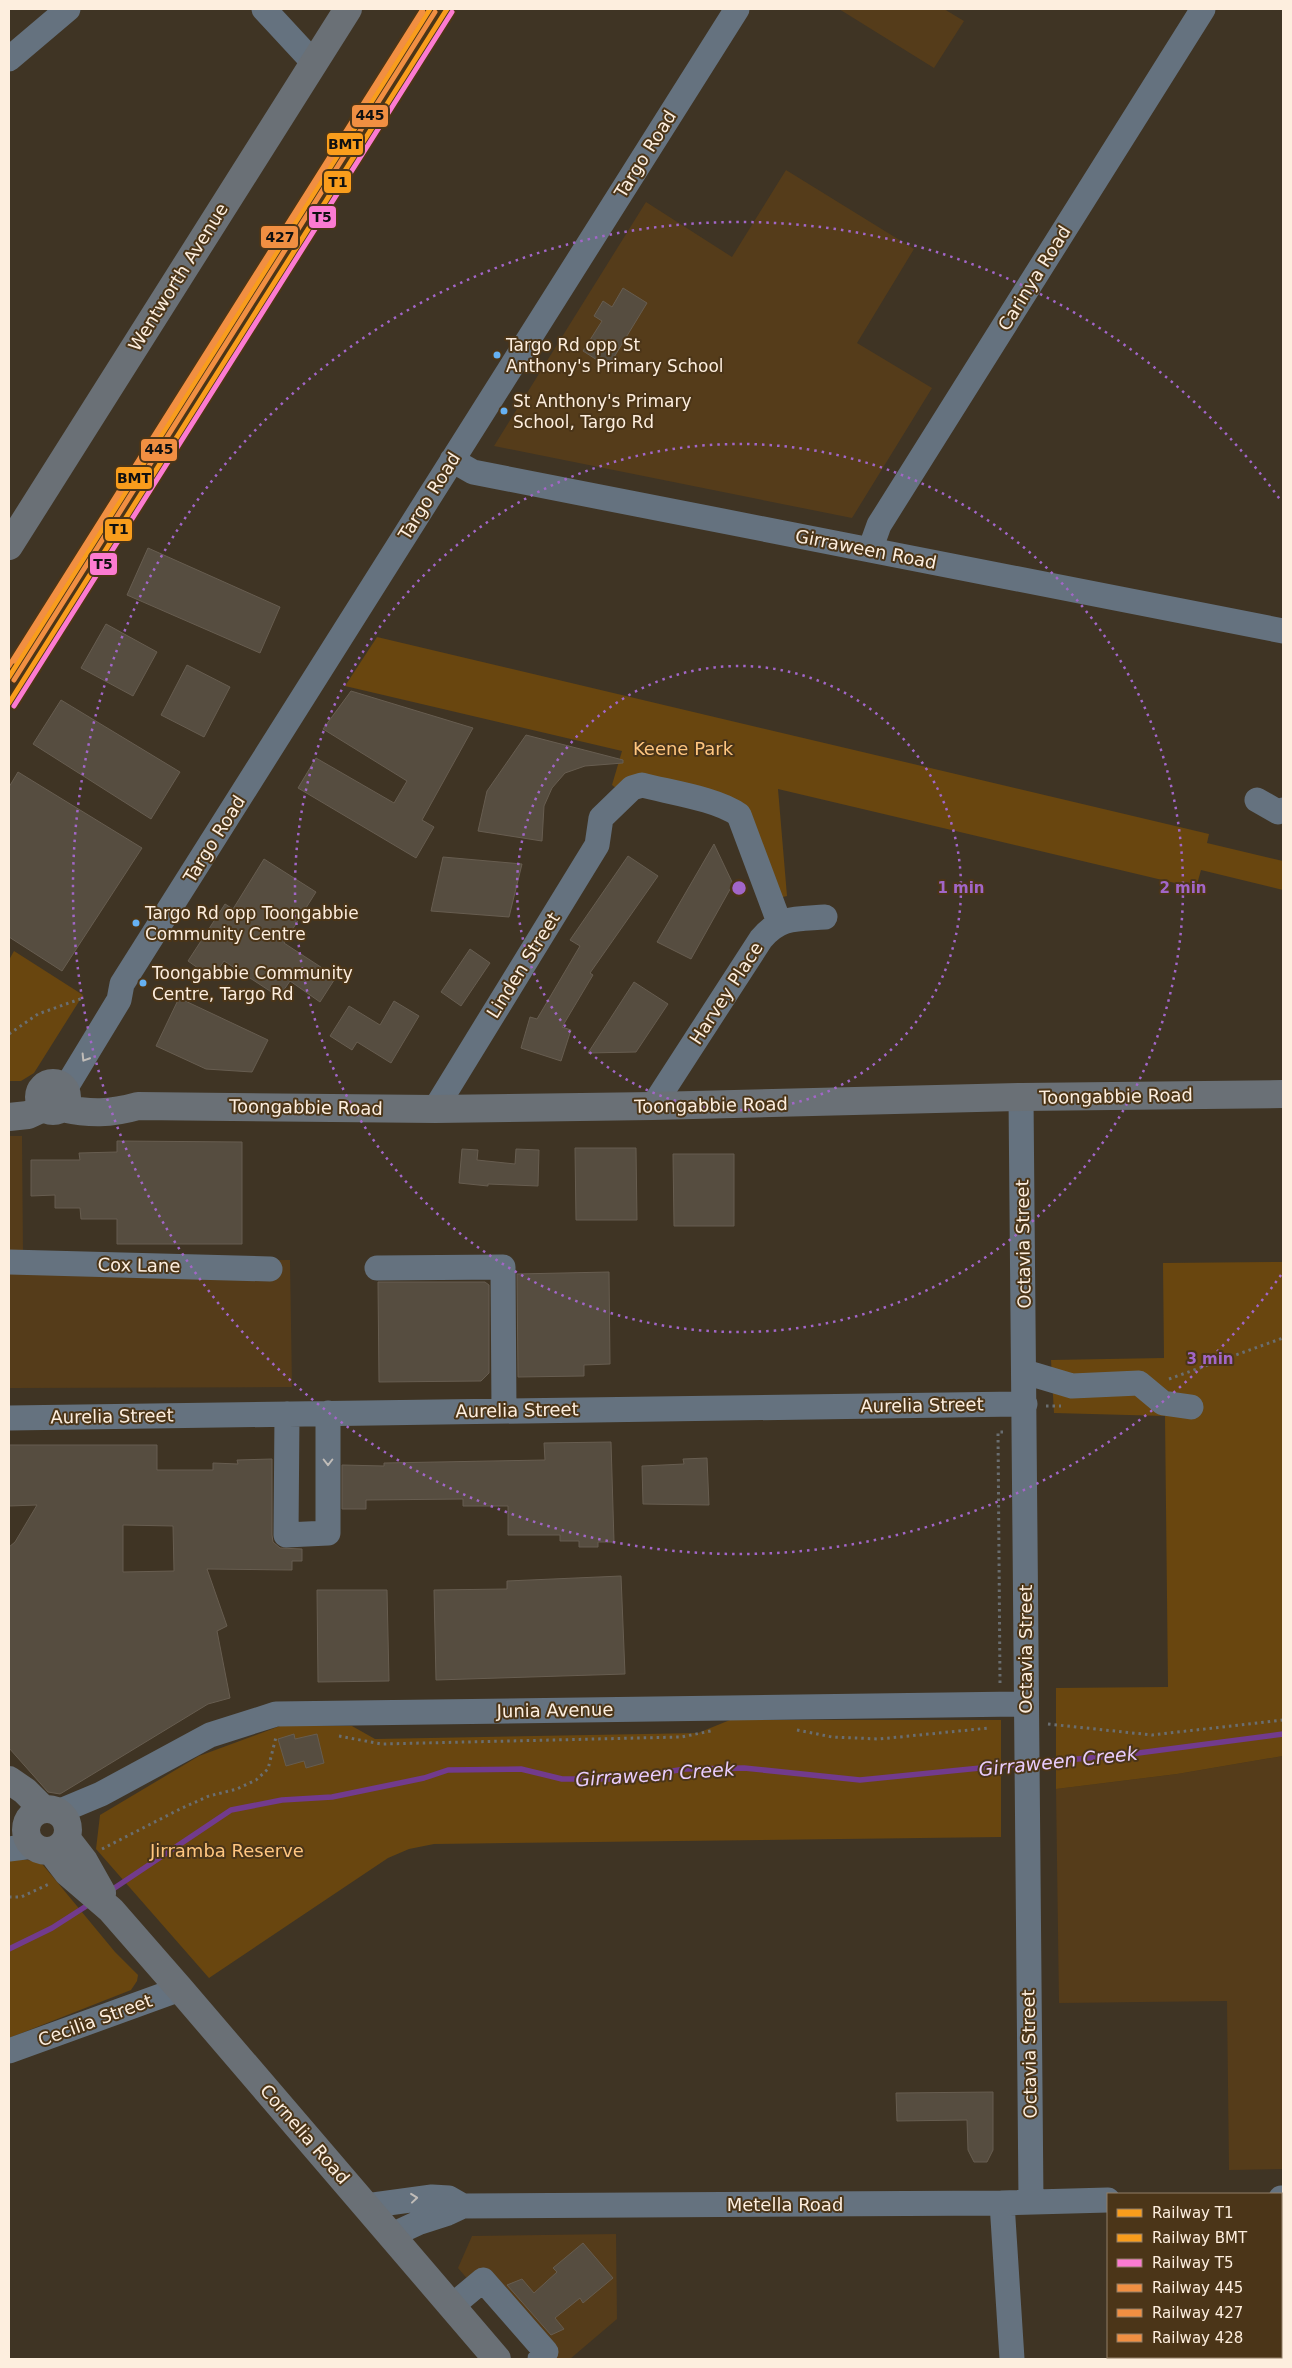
<svg xmlns="http://www.w3.org/2000/svg" width="1292" height="2368" viewBox="0 0 1292 2368" font-family="'DejaVu Sans',sans-serif">
<rect width="100%" height="100%" fill="#3f3424"/>
<!-- built -->
<path fill="#553c1a" d="M839,9H944L964,21L934,68Z
M786,170L914,249L857,343L932,388L852,518L494,446L646,202L732,257Z
M9,1136H22L23,1254L186,1261L290,1260L292,1387L9,1388Z
M1283,1756V2169L1229,2170L1227,2001L1059,2003L1056,1789L1177,1774Z
M616,2234L617,2319L570,2359H536L458,2268L472,2236Z"/>
<!-- green -->
<path fill="#69460f" d="M377,637L1209,834L1207,843L1283,861V890L1201,870L1196,888L778,789L787,896L779,898L749,815L617,789L612,785L622,751L345,686Z
M14,951L83,995L34,1073L21,1081H9V960Z
M1283,1262V1756L1177,1774L1056,1789V1688L1168,1687L1165,1416L1054,1413L1051,1360L1164,1358L1163,1263Z
M730,1720H1001V1837L434,1844L409,1849L388,1858L209,1978L96,1849L100,1815L199,1756L280,1726H352L375,1739L698,1733Z
M18,1859L36,1861L43,1865L115,1952L138,1975L137,1981L131,1990L9,2038V1860Z"/>
<g fill="none" stroke-linecap="round" stroke-linejoin="round">
<!-- stream -->
<path stroke="#723b8d" stroke-width="5.5" d="M1032,1763L1123,1755L1283,1734
M110,1891L231,1810L282,1800L332,1797L424,1778L448,1770L521,1769L562,1779H623L685,1769L744,1768L860,1780L1020,1764
M9,1949L52,1928L91,1903"/>
</g>
<!-- building -->
<path fill="#564d40" stroke="#675d50" fill-rule="evenodd" d="M623,288L647,303L608,367L583,351L602,321L594,316L603,301L612,307Z
M148,548L280,607L260,653L127,595Z
M106,624L157,652L133,696L81,668Z
M187,665L230,687L204,737L161,715Z
M351,691L473,728L422,820L434,827L416,858L298,788L316,758L394,803L407,781L323,729Z
M61,700L180,772L151,819L33,744Z
M526,735L623,760V763L585,766L565,773L552,788L544,806L542,841L478,831L487,791Z
M18,772L142,848L62,971L9,937V787Z
M714,844L733,884L691,959L657,942Z
M628,856L658,876L590,973L593,975L562,1027L571,1030L561,1061L521,1048L530,1017L537,1019L580,946L570,940Z
M443,857L522,864L509,917L431,911Z
M264,859L316,892L284,943L336,977L320,1002L290,981L279,997L224,961L212,978L188,961L225,904L233,909Z
M470,949L490,963L461,1006L441,992Z
M634,982L668,1004L636,1052L588,1053Z
M179,998L268,1040L252,1072L206,1069L156,1046Z
M394,1001L419,1016L391,1063L357,1042L352,1050L330,1036L349,1006L380,1025Z
M117,1141L242,1142V1244H117V1219H81L80,1208H55V1195L31,1196V1160H80L79,1153L117,1152Z
M575,1148H636L637,1220H576Z
M462,1149L478,1150L477,1160L515,1164L516,1149L539,1150L538,1186L488,1184V1186L459,1183Z
M673,1154H734V1226H674Z
M609,1272L610,1364L584,1365V1376L518,1377L517,1274Z
M378,1282H485L489,1285V1373L481,1381L379,1382Z
M611,1442L614,1542H598V1547H579V1541H560V1535H508V1506H463V1499L366,1500V1509H342V1465L384,1466V1463L545,1460L544,1443Z
M9,1445H157V1470H213V1463L238,1464L237,1460L272,1459V1535L273,1542L280,1548L302,1549V1561H292V1570L207,1569L227,1626L217,1631L230,1698L208,1704L60,1794L48,1792L9,1748V1547L15,1542L37,1505L9,1506ZM123,1525L173,1526L174,1571L123,1572Z
M707,1458L709,1505L643,1504L642,1466L684,1464L683,1459Z
M621,1576L625,1674L436,1680L434,1590L507,1589V1581Z
M317,1590H387L389,1681L318,1682Z
M294,1734L295,1739L317,1734L324,1763L306,1768L304,1761L286,1766L278,1739Z
M993,2092V2150L987,2162H974L968,2150L967,2120L897,2121L896,2093Z
M583,2243L613,2278L583,2303L580,2298L555,2318L564,2329L551,2335L507,2285L522,2279L534,2293L557,2272L553,2268Z"/>
<g fill="none" stroke-linecap="round" stroke-linejoin="round">
<!-- path -->
<path stroke="#6a6e71" stroke-width="3" stroke-dasharray="2.5 4" stroke-linecap="butt" d="M9,1034L38,1014L83,998
M1169,1379L1283,1338
M1046,1406H1061
M1000,1683L998,1432H1004
M1048,1724L1152,1735L1283,1720
M797,1730L832,1737L879,1739L989,1728
M339,1736L381,1744L681,1737L711,1731
M102,1849L182,1808L209,1796L237,1789L256,1780L268,1769L276,1737
M9,1897H21L49,1884"/>
<!-- minor -->
<path stroke="#65727f" stroke-width="25" d="M264,9L314,63
M9,59L68,9
M452,460L473,472L1283,631
M870,550L879,525L1203,9
M1257,800L1278,812L1283,810
M65,1089L119,1000L122,984L737,9
M1021,1097L1031,2201
M653,1106L761,939C780,916 797,919 825,917
M435,1109L597,845L601,818L632,788L642,785C668,792 718,799 739,815L779,922
M9,1262L270,1269
M377,1268L503,1267L504,1411
M1025,1372L1072,1386L1139,1383L1163,1403L1191,1407
M287,1414L286,1535L328,1533V1413
M9,1418L1025,1404
M58,1812L101,1794L210,1735L276,1714L1026,1704
M9,1849L33,1846
M9,2051L180,1989
M1281,2198H1283
M1002,2203L1012,2359
M366,2206L432,2197L449,2198L463,2206
M392,2235L420,2222L448,2213L463,2206L1002,2203L1108,2200
M452,2306L483,2280L546,2352L540,2359"/>
<!-- major -->
<path stroke="#6a7076" stroke-width="28" d="M9,546L348,9
M39 1097a14 14 0 1 1 28 0a14 14 0 1 1-28 0Z
M62,1108C90,1114 110,1114 138,1106L435,1109L653,1106L1021,1097L1283,1094
M9,1117L28,1115L43,1108
M9,1780L25,1791L43,1809
M26 1830a21 21 0 1 1 42 0a21 21 0 1 1-42 0Z
M67,1839L84,1861L102,1893
M52,1852L68,1873L111,1910L180,1989L497,2359"/>
<defs>
<path id="rail-1" d="M9,703L447,9"/>
<path id="rail-2" d="M9,677L430,9"/>
<path id="rail-3" d="M14,706L452,12"/>
<path id="rail-4" d="M14,680L435,12"/>
<path id="rail-5" d="M9,666L423,9"/>
<path id="rail-6" d="M14,661L423,12"/>
</defs>
<!-- rail-1 casing -->
<use href="#rail-1" stroke="#4b3518" stroke-width="9"/>
<!-- rail-2 casing -->
<use href="#rail-2" stroke="#4b3518" stroke-width="9"/>
<!-- rail-3 casing -->
<use href="#rail-3" stroke="#4b3518" stroke-width="9"/>
<!-- rail-4 casing -->
<use href="#rail-4" stroke="#4b3518" stroke-width="9"/>
<!-- rail-5 casing -->
<use href="#rail-5" stroke="#4b3518" stroke-width="9"/>
<!-- rail-6 casing -->
<use href="#rail-6" stroke="#4b3518" stroke-width="9"/>
<!-- rail-1 -->
<use href="#rail-1" stroke="#f99d1c" stroke-width="5"/>
<!-- rail-2 -->
<use href="#rail-2" stroke="#f99d1c" stroke-width="5"/>
<!-- rail-3 -->
<use href="#rail-3" stroke="#fc7bd1" stroke-width="5"/>
<!-- rail-4 -->
<use href="#rail-4" stroke="#f18f42" stroke-width="5"/>
<!-- rail-5 -->
<use href="#rail-5" stroke="#f18f42" stroke-width="5"/>
<!-- rail-6 -->
<use href="#rail-6" stroke="#f18f42" stroke-width="5"/>
</g>
<!-- one-way arrows -->
<defs><path id="oneway-chevron" d="M-2-3.5L2.5 0L-2 3.5" fill="none" stroke-width="1.6" stroke-linecap="round" stroke-linejoin="round" transform="scale(1.25)"/></defs>
<g stroke="#c0bcb8">
<use href="#oneway-chevron" transform="translate(85 1058) rotate(122)"/>
<use href="#oneway-chevron" transform="translate(328 1462) rotate(90)"/>
<use href="#oneway-chevron" transform="translate(414 2198) rotate(-6)"/>
</g>
<!-- distance rings -->
<g fill="none" stroke="#a266c8" stroke-width="2.5" stroke-dasharray="2.5 5">
<circle cx="739" cy="888" r="222"/>
<circle cx="739" cy="888" r="444"/>
<path d="M1281 1275A666 666 0 1 1 1281 501"/>
</g>
<!-- markers -->
<g fill="#66b1f2" stroke="#4b3518" stroke-width="2">
<circle cx="497" cy="355" r="4.5"/>
<circle cx="504" cy="411" r="4.5"/>
<circle cx="136" cy="923" r="4.5"/>
<circle cx="143" cy="983" r="4.5"/>
</g>
<g text-anchor="middle" dominant-baseline="central" stroke-width="4" stroke-linejoin="round" paint-order="stroke">
<!-- bus labels -->
<g font-size="17" fill="#fdeede" stroke="#4b3518" text-anchor="start">
<text x="506" y="345">Targo Rd opp St<tspan x="506" dy="21">Anthony's Primary School</tspan></text>
<text x="513" y="401">St Anthony's Primary<tspan x="513" dy="21">School, Targo Rd</tspan></text>
<text x="145" y="913">Targo Rd opp Toongabbie<tspan x="145" dy="21">Community Centre</tspan></text>
<text x="152" y="973">Toongabbie Community<tspan x="152" dy="21">Centre, Targo Rd</tspan></text>
</g>
<!-- street labels -->
<g font-size="18" fill="#fdeede" stroke="#4b3518">
<text transform="translate(645 154) rotate(-58)">Targo Road</text>
<text transform="translate(178 277) rotate(-58)">Wentworth Avenue</text>
<text transform="translate(1034 278) rotate(-58)">Carinya Road</text>
<text transform="translate(429 496) rotate(-58)">Targo Road</text>
<text transform="translate(866 549) rotate(11)">Girraween Road</text>
<text transform="translate(214 839) rotate(-58)">Targo Road</text>
<text transform="translate(523 965) rotate(-58)">Linden Street</text>
<text transform="translate(726 993) rotate(-57)">Harvey Place</text>
<text transform="translate(1116 1096) rotate(-1)">Toongabbie Road</text>
<text transform="translate(711 1105) rotate(-1)">Toongabbie Road</text>
<text transform="translate(306 1107) rotate(1)">Toongabbie Road</text>
<text transform="translate(1023 1244) rotate(-91)">Octavia Street</text>
<text transform="translate(139 1265) rotate(1)">Cox Lane</text>
<text transform="translate(922 1405) rotate(-1)">Aurelia Street</text>
<text transform="translate(517 1410) rotate(-1)">Aurelia Street</text>
<text transform="translate(112 1416) rotate(-1)">Aurelia Street</text>
<text transform="translate(1025 1649) rotate(-90)">Octavia Street</text>
<text transform="translate(555 1710) rotate(-1)">Junia Avenue</text>
<text transform="translate(95 2020) rotate(-20)">Cecilia Street</text>
<text transform="translate(1029 2054) rotate(-91)">Octavia Street</text>
<text transform="translate(305 2134) rotate(49)">Cornelia Road</text>
<text x="785" y="2204">Metella Road</text>
</g>
<!-- park labels -->
<g font-size="18" fill="#ffc680" stroke="#4b3518">
<text x="683" y="748">Keene Park</text>
<text x="227" y="1850">Jirramba Reserve</text>
</g>
<!-- water labels -->
<g font-size="19" font-style="italic" fill="#e9ccfc" stroke="#4b3518">
<text transform="translate(1058 1761) rotate(-6)">Girraween Creek</text>
<text transform="translate(655 1774) rotate(-4)">Girraween Creek</text>
</g>
</g>
<circle cx="739" cy="888" r="8" fill="#a266c8" stroke="#4b3518" stroke-width="2.5"/>
<g font-size="15" text-anchor="middle" font-weight="bold" fill="#a266c8" stroke="#4b3518" stroke-width="4" stroke-linejoin="round" paint-order="stroke">
<text x="961" y="893">1 min</text>
<text x="1183" y="893">2 min</text>
<text x="1210" y="1364">3 min</text>
</g>
<g stroke="#4b3518" stroke-width="2">
<rect x="351" y="104" width="38" height="24" rx="5" fill="#f18f42"/>
<rect x="326" y="132" width="38" height="24" rx="5" fill="#f99d1c"/>
<rect x="323" y="170" width="29" height="24" rx="5" fill="#f99d1c"/>
<rect x="308" y="205" width="29" height="24" rx="5" fill="#fc7bd1"/>
<rect x="260" y="225" width="39" height="24" rx="5" fill="#f18f42"/>
<rect x="140" y="438" width="38" height="24" rx="5" fill="#f18f42"/>
<rect x="115" y="466" width="38" height="24" rx="5" fill="#f99d1c"/>
<rect x="104" y="518" width="29" height="24" rx="5" fill="#f99d1c"/>
<rect x="89" y="552" width="29" height="24" rx="5" fill="#fc7bd1"/>
</g>
<g font-size="14" text-anchor="middle" font-weight="bold" fill="#111">
<text x="370" y="120">445</text>
<text x="345" y="149">BMT</text>
<text x="338" y="187">T1</text>
<text x="322" y="222">T5</text>
<text x="280" y="242">427</text>
<text x="159" y="454">445</text>
<text x="134" y="483">BMT</text>
<text x="119" y="534">T1</text>
<text x="103" y="569">T5</text>
</g>
<!-- border -->
<rect width="1292" height="2368" fill="none" stroke="#fdeede" stroke-width="20"/>
<!-- legend -->
<rect x="1107" y="2193" width="175" height="165" fill="#4b3518" stroke="#927f67"/>
<rect x="1117" y="2209" width="25" height="8" fill="#f99d1c" stroke="#927f67"/>
<text x="1152" y="2218" font-size="15" fill="#fdeede">Railway T1</text>
<rect x="1117" y="2234" width="25" height="8" fill="#f99d1c" stroke="#927f67"/>
<text x="1152" y="2243" font-size="15" fill="#fdeede">Railway BMT</text>
<rect x="1117" y="2259" width="25" height="8" fill="#fc7bd1" stroke="#927f67"/>
<text x="1152" y="2268" font-size="15" fill="#fdeede">Railway T5</text>
<rect x="1117" y="2284" width="25" height="8" fill="#f18f42" stroke="#927f67"/>
<text x="1152" y="2293" font-size="15" fill="#fdeede">Railway 445</text>
<rect x="1117" y="2309" width="25" height="8" fill="#f18f42" stroke="#927f67"/>
<text x="1152" y="2318" font-size="15" fill="#fdeede">Railway 427</text>
<rect x="1117" y="2334" width="25" height="8" fill="#f18f42" stroke="#927f67"/>
<text x="1152" y="2343" font-size="15" fill="#fdeede">Railway 428</text>
</svg>
